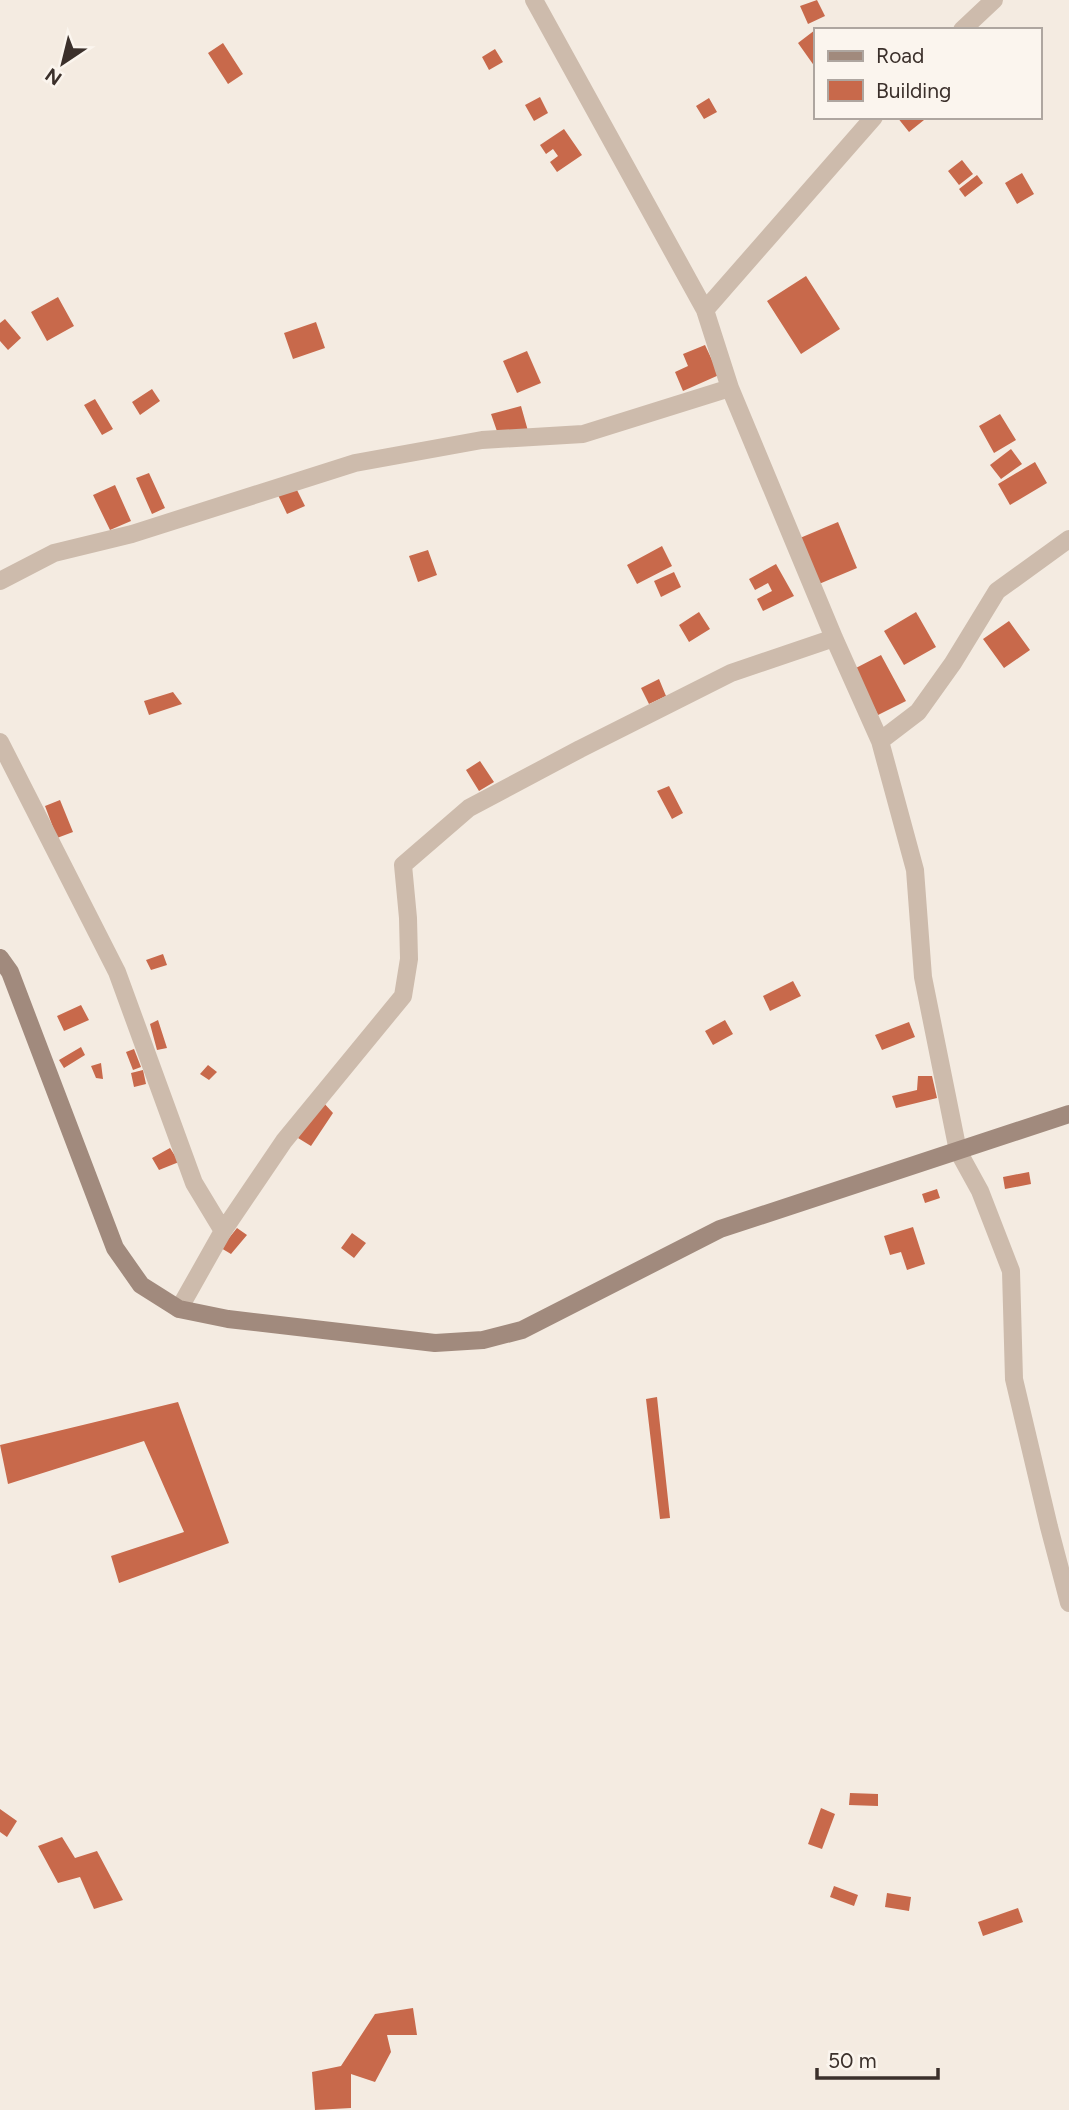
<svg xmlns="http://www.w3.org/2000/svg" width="1069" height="2110" viewBox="0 0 1069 2110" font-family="Figtree,sans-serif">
<rect width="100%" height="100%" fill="#f4ebe1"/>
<!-- building -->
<path fill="#c8694b" d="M817,0L825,16L808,24L800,6Z
M815,30V67L798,43Z
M223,43L243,74L228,84L208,53Z
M495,49L503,62L489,70L482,57Z
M540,97L548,113L534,121L525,105Z
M709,98L717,112L704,119L696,106Z
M897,117H921L924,120L909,132Z
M564,129L582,155L557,172L550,162L558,156L553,149L546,154L540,145Z
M962,160L973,174L959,185L948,171Z
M1022,173L1034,194L1017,204L1005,183Z
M977,175L983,183L965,197L959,189Z
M806,276L840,329L801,354L767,301Z
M58,297L74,326L47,341L31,312Z
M5,319L21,338L8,350L0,341V323Z
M316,322L325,348L293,359L284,333Z
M705,345L719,375L683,391L675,372L688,366L683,354Z
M527,351L541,383L517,393L503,361Z
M152,389L160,401L140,415L132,402Z
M95,399L113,429L102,435L84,405Z
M521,406L528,431L499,437L491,414Z
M1000,414L1016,440L994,453L979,426Z
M1011,449L1022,464L1001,479L990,465Z
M1035,462L1047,483L1010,505L998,484Z
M149,473L165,508L152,514L136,478Z
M115,485L131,521L110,530L93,495Z
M296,488L305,506L287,514L278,495Z
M838,522L857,568L819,584L800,538Z
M662,546L672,566L637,584L627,565Z
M428,550L437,575L418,582L409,556Z
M776,564L794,596L763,611L757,599L772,591L768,583L755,590L749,579Z
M674,572L681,587L661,597L654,581Z
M699,612L710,629L689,642L679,625Z
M916,612L936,647L904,665L884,631Z
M1009,621L1030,650L1004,668L983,639Z
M881,655L906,701L878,715L854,669Z
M659,679L666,696L649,704L641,688Z
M173,692L182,704L149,715L144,701Z
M480,761L494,782L479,791L466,770Z
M669,786L683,813L672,819L657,791Z
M60,800L73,832L57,838L45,806Z
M163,954L167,965L151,970L146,960Z
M793,981L801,996L770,1011L763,996Z
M81,1005L89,1020L64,1031L57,1016Z
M158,1020L167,1048L157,1050L150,1024Z
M725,1020L733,1034L713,1045L705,1031Z
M909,1022L915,1037L882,1050L875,1035Z
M81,1047L85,1055L64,1068L59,1060Z
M134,1049L141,1067L133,1070L126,1052Z
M101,1063L103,1079L96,1078L91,1066Z
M208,1065L217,1072L209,1080L200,1074Z
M143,1070L146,1084L134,1087L131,1073Z
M918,1076H932L937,1098L896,1108L892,1096L917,1090Z
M322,1101L333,1113L311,1146L298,1138Z
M170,1148L179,1162L159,1170L152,1158Z
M1029,1172L1031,1184L1005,1189L1003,1177Z
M937,1189L940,1198L925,1203L922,1194Z
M913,1227L925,1264L907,1270L901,1252L890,1255L884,1236Z
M237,1228L247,1235L231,1254L221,1248Z
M352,1233L366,1243L354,1258L341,1248Z
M657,1397L670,1518L660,1519L646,1399Z
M178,1402L229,1543L119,1583L111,1556L184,1532L144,1441L8,1484L0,1445Z
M850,1793L878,1794V1806L849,1805Z
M821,1808L835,1814L822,1849L808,1844Z
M0,1809L17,1821L7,1837L0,1832Z
M62,1837L75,1858L97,1851L123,1900L94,1909L80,1877L58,1883L38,1846Z
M834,1886L858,1895L854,1906L830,1897Z
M887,1893L911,1897L909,1911L885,1907Z
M1018,1908L1023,1922L983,1936L978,1922Z
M413,2008L417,2035H387L391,2052L375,2082L351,2074V2108L315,2110L312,2072L341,2066L375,2014Z"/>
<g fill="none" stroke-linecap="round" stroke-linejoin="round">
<!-- minor -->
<path stroke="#cdbbac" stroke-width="18" d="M534,0L705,310L730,388L834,638L880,741L915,870L923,977L958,1151L980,1191L1011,1271L1014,1379L1049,1527L1069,1603
M962,30L994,0
M705,310L874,117
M0,581L54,553L132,534L355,463L482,440L583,434L730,388
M880,741L918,712L953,663L997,591L1069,539
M0,742L117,972L194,1183L223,1231
M179,1309L223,1231L284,1141L403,996L409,959L408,918L403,865L469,808L580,749L731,673L834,638"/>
<!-- secondary -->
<path stroke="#a18a7d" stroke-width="18" d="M0,958L10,972L115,1248L141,1285L179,1309L228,1319L435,1343L483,1340L522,1330L720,1229L1069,1114"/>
</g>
<!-- legend -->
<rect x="814" y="28" width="228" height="91" fill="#fbf5ee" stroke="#aea6a0" stroke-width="2"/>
<rect x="828" y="51" width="35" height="10" fill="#a18a7d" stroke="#aea6a0" stroke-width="2"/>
<text x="876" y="63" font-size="21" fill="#3b302b">Road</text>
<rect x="828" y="80" width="35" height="21" fill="#c8694b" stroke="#aea6a0" stroke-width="2"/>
<text x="876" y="98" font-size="21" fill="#3b302b">Building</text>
<!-- north arrow -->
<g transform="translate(63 63) rotate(215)" stroke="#fbf5ee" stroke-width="5" paint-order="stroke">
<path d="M0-5L12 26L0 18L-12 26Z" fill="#3b302b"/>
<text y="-10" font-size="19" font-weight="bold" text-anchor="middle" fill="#3b302b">N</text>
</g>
<!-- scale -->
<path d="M817 2068v10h121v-10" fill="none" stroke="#3b302b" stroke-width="3.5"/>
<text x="828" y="2068" font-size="21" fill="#3b302b" stroke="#fbf5ee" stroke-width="5" paint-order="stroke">50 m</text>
</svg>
